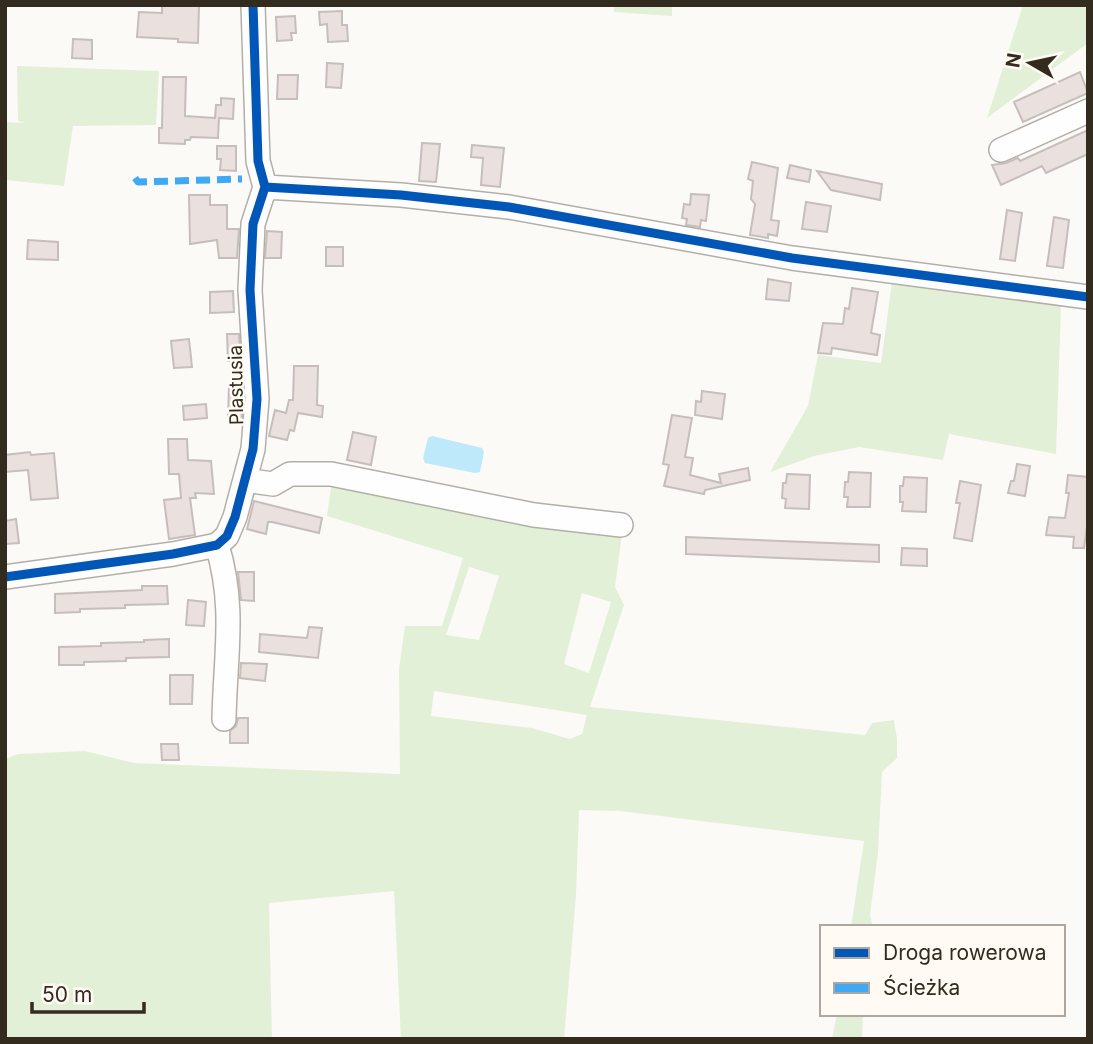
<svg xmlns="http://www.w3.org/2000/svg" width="1093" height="1044" viewBox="0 0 1093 1044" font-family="Inter,sans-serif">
<rect width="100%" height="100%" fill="#fcfaf7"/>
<!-- green -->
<path fill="#e2f0d8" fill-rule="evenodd" d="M614,5H672V16L614,12Z
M1023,5H1088V43L987,118Z
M17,66L159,71L156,125L73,126L64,186L5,180V122L26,123L18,121Z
M892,282L1061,306L1056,454L949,434L943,460L859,447L814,456L770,472L808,406L818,355L881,363Z
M334,467L624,519L615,587L624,605L590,707L865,735L872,723L894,720L897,739V758L882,772L878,853L870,915L873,927H851L864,841L620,811L579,810L576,895L564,1039H401L394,891L269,903L272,1039H5V759L18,754L85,751L134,763L400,774L399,669L405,626H442L463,558L327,516ZM469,567L499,576L479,640L446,635ZM582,593L611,602L589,673L564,664ZM434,691L587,715L582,734L570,739L532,728L431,716Z
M837,1014H863L862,1039H832Z"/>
<!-- water -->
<path fill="#bde9fa" d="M432,436L482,448L484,452L480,472L475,473L425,463L423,458L428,438Z"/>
<!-- building -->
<path fill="#eae1df" stroke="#c6bebc" stroke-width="2" d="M162,5H199L198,43L178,42V39L137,37L139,12L162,13Z
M342,11V25H347L348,41L328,42L327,24L320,25L319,12Z
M295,16L296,33H291L292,40L277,41L276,17Z
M73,39L92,40V59L72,58Z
M327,63L343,64L341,88L326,87Z
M1080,72L1088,93L1023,122L1014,102Z
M278,75H298L297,99H277Z
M163,77H186L185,116L215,118L216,105H221V98L234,99L233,119L219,118L218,138L191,137L190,140H185V144L159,143V128H162Z
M1088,130V154L1046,173L1042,166L1001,185L992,165L1006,163L1018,158L1020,161Z
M422,143L440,144L436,182L419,181Z
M472,145L504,148L500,187L481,185L483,158L471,157Z
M217,146H236V171L220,170L221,159H217Z
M752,162L778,168L771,220L779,221L777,236L768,234V238L750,235L755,204L751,199L753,181L748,179Z
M790,165L811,170L809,182L787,178Z
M817,171L882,184L880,200L831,190Z
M691,194L709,195L706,221L701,220L700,227L686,225L687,219L682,218L684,204L690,205Z
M189,195H210V205H227V229H239L237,258H219L217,240L190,244Z
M806,202L831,206L827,232L802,229Z
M1007,210L1022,213L1015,261L1000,259Z
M1054,217L1069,220L1063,268L1047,266Z
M267,231L282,232L281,258H265Z
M28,240L58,242V260L27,259Z
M326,247H343V266H326Z
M768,279L791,283L789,301L766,299Z
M852,288L878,292L871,333L880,335L877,355L832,348L831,354L818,353L823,323L843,324L845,308L849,309Z
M233,291L234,312L210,313V292Z
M227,334H239L241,361H228Z
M189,339L192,367L174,368L171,341Z
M294,366H318L317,405L323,406L322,417L298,413L294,431L290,430L287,440L269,436L275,410L286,413L289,400H293Z
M229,385L242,386V417L228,416Z
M702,391L725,394L722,419L695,415L696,401L701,402Z
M206,404L207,418L184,420L183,406Z
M672,415L692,418L685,457L693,458L690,475L721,483L719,474L748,468L750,480L705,490L704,494L664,486L669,465L663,464Z
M353,432L376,437L371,465L347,460Z
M168,439H187L188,460L211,461L214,494L195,493L196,498H190L195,535L169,539L164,500L181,498L179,474H169Z
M30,452L31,455L54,453L58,498L31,500L28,470L5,472V455Z
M1017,464L1030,466L1025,496L1008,493L1011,481H1014Z
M849,472L871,473L870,507H847L848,497H844L845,482H848Z
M787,474L810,475L809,509L785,508L786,499L782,498L783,483H786Z
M1068,475L1088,477V519L1084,548H1073L1074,537L1046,535L1049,517L1065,518L1069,493H1066Z
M904,477L927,478L926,512L902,511L903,502H900V486H903Z
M960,481L981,485L972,541L954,538L960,503H956Z
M254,501L322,518L319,533L272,522H268L266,534L247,529Z
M16,519L19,543L5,544V521Z
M686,537L879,545V562L686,554Z
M902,548L927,549V566L901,565Z
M238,572H254V601L241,600Z
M142,586H167L168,604L125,605V608L80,609V612L55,613V594L142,590Z
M188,600L206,602L204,626L186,625Z
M309,627L322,628L318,658L259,652L260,634L307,638Z
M169,639V657L126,658V661L84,662V665H59V647L101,646V643L144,642V640Z
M241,663L267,664L265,681L240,678Z
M170,675H193L192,704H170Z
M238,718H248V743H230V731L236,726Z
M161,744H178L179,760H162Z"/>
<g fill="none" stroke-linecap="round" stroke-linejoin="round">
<defs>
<path id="minor" d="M1001,150L1088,111
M265,187L401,195L509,207L792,258L1088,297
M245,480L273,484L290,474H331L534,515L621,525
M217,545C236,607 225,657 224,719
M5,577L173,554L217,545L227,536L235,517L253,449L257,399L250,290L253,224L265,187L258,161L253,5"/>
</defs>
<!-- minor casing -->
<use href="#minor" stroke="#b3afa8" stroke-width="26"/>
<!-- minor -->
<use href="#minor" stroke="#fffefe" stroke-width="23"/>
<!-- quiet -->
<path stroke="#3fa9f5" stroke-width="7" stroke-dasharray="14 7" stroke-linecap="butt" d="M135,178L138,182L242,179"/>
<defs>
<path id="cycleway" d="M265,187L401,195L509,207L792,258L1088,297
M5,577L173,554L217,545L227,536L235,517L253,449L257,399L250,290L253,224L265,187L258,161L253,5"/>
</defs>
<!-- cycleway casing -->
<use href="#cycleway" stroke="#fffaf4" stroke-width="13"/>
<!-- cycleway -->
<use href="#cycleway" stroke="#0057b8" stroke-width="9"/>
</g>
<g text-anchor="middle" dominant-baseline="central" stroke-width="5" stroke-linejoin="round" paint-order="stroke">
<!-- street labels -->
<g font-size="19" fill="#342b1f" stroke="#fffaf4">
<text transform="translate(236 385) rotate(-91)">Plastusia</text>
</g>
</g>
<!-- border -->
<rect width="1093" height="1044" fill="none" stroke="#342b1f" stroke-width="14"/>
<!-- legend -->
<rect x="820" y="925" width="245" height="91" fill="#fffaf4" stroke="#aea79f" stroke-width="2"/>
<rect x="834" y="948" width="35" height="10" fill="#0057b8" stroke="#aea79f" stroke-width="2"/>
<text x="883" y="960" font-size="21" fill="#342b1f">Droga rowerowa</text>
<rect x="834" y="983" width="35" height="10" fill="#3fa9f5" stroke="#aea79f" stroke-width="2"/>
<text x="883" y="995" font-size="21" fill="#342b1f">Ścieżka</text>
<!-- north arrow -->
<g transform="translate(1030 63) rotate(279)" stroke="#fffaf4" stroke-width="5" paint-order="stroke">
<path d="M0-5L12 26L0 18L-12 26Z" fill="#342b1f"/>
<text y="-10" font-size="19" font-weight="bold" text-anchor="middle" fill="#342b1f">N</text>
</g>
<!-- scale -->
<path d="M32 1002v10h112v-10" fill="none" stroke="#342b1f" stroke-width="3.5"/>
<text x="42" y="1002" font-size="21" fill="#342b1f" stroke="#fffaf4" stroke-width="5" paint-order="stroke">50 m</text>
</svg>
